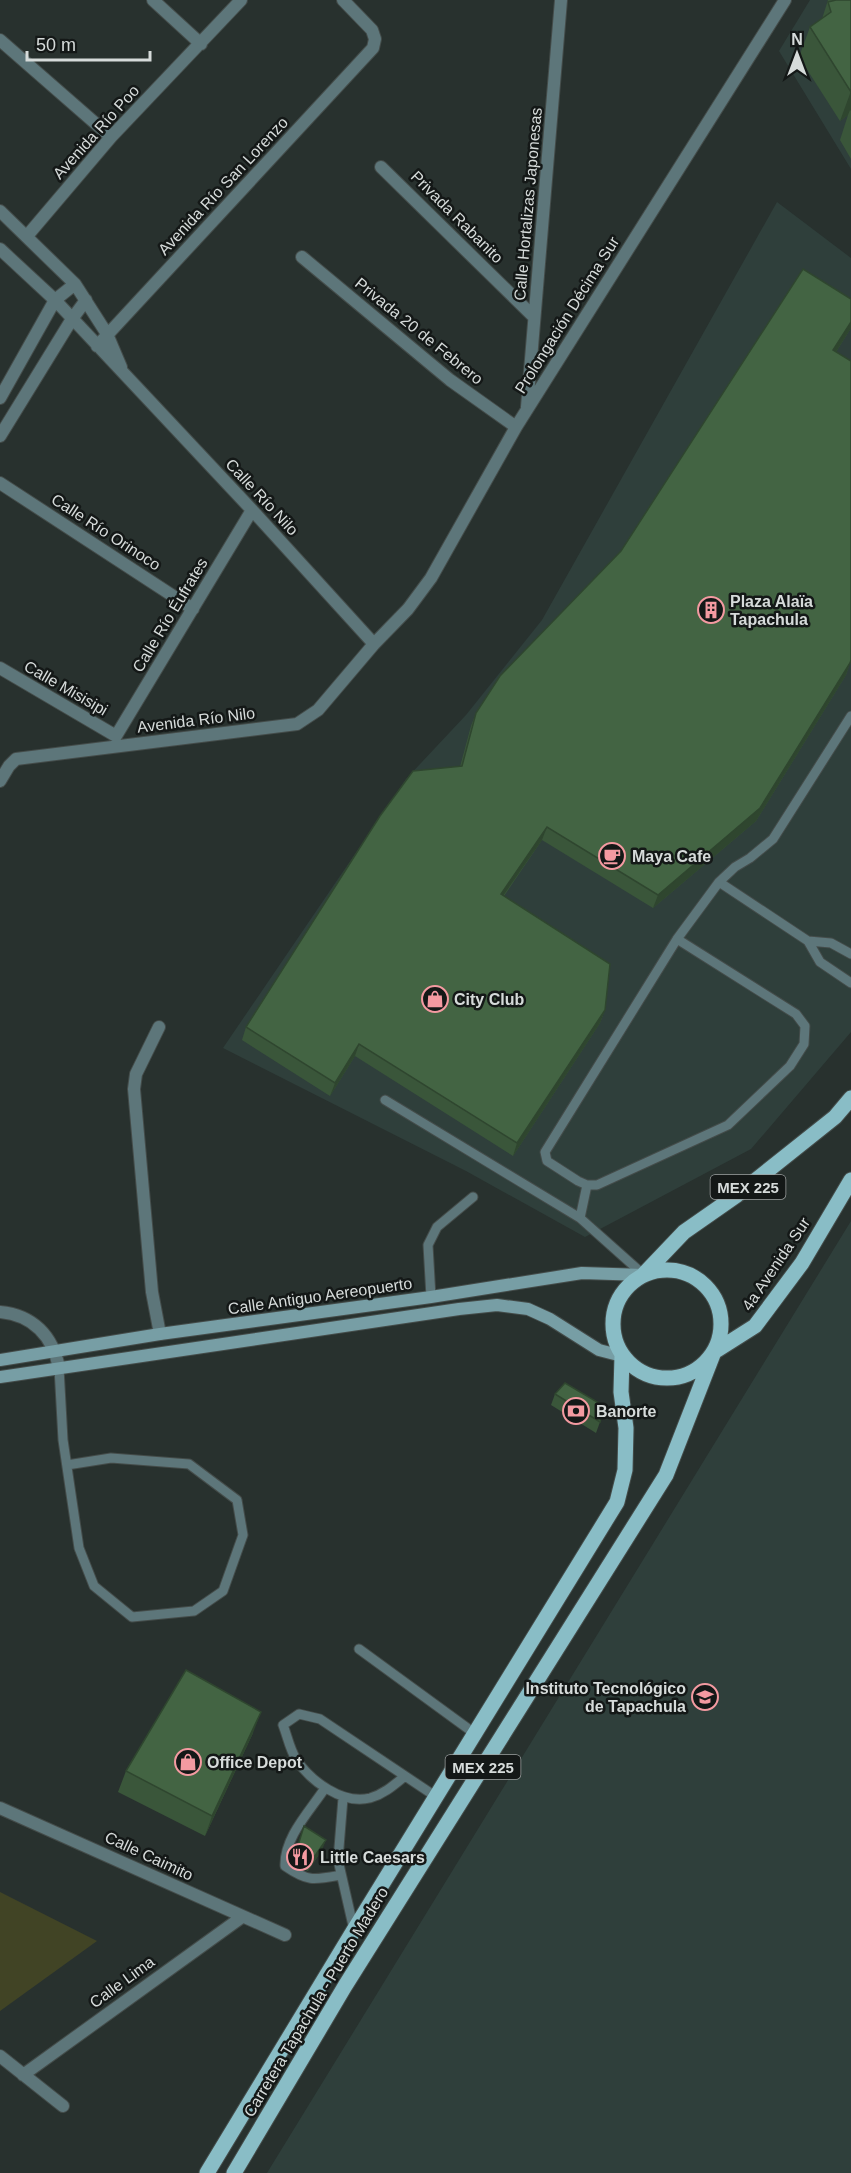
<svg xmlns="http://www.w3.org/2000/svg" width="851" height="2173" viewBox="0 0 851 2173" font-family="Helvetica,sans-serif">
<rect width="100%" height="100%" fill="#28312e"/>
<!-- built -->
<path fill="#2f3f3b" d="M810,0H851V169L779,51Z
M777,202L851,258V1032L751,1149L585,1237L466,1171L223,1048L406,779L466,715L542,620Z
M851,1221V2173H267Z"/>
<!-- green -->
<path fill="#414425" d="M0,1892L97,1941L0,2011Z"/>
<g fill="none" stroke-linecap="round" stroke-linejoin="round">
<defs>
<path id="lane" d="M719,882L808,941L820,962L851,983
M677,939L796,1014L805,1026L804,1044L790,1066L728,1125L597,1185H587L578,1181L547,1161L545,1152L677,939L719,882L735,867L750,858L773,839L851,716
M808,941L831,943L851,954
M385,1100L580,1218L644,1275
M580,1218L587,1185
M431,1297L428,1245L437,1227L473,1197
M59,1368L63,1440L79,1548L94,1586L132,1617L194,1611L223,1591L243,1535L237,1500L189,1464L111,1458L67,1465
M359,1649L474,1733
M405,1776C394,1785 384,1794 370,1798C343,1805 310,1781 296,1759C290,1750 287,1735 283,1725L299,1714L320,1719L435,1796
M325,1788C310,1811 284,1837 285,1866C308,1882 314,1880 341,1875
M343,1798L338,1860L354,1930"/>
<path id="street" d="M153,0L201,44
M0,40L111,137
M381,167L534,317
M0,211L75,284L107,334L121,367
M27,236L111,137L241,0
M0,249L55,300L252,510L374,644
M302,257L450,380L516,427
M97,346L373,48L375,39L372,30L343,0
M0,398L55,300L75,284
M527,407L561,0
M0,436L72,319L86,300
M0,483L193,609
M0,668L116,736
M116,736L252,510
M0,781L9,766L16,759L297,724L318,710L374,644L408,609L431,578L516,427L785,0
M159,1027L136,1074L134,1089L152,1292L160,1334
M0,1312C33,1315 53,1336 59,1368
M0,1808L285,1935
M0,2056L63,2106
M23,2075L242,1917"/>
<path id="secondary" d="M0,1360L160,1334L431,1297L582,1273L644,1275
M0,1377L459,1309L497,1305L528,1309L550,1319L599,1350L622,1356"/>
<path id="primary" d="M613 1324a54 54 0 1 1 108 0a54 54 0 1 1-108 0Z
M644,1274L684,1232L737,1195L835,1117L851,1098
M207,2173L354,1930L617,1502L625,1470L626,1428L621,1392L622,1356
M234,2173L345,1986L666,1475L714,1352L755,1326L802,1263L851,1180"/>
</defs>
<!-- lane casing -->
<use href="#lane" stroke="#444c4a" stroke-width="11"/>
<!-- street casing -->
<use href="#street" stroke="#444c4a" stroke-width="14"/>
<!-- secondary casing -->
<use href="#secondary" stroke="#444c4a" stroke-width="14"/>
<!-- primary casing -->
<use href="#primary" stroke="#444c4a" stroke-width="17"/>
<!-- lane -->
<use href="#lane" stroke="#5d767a" stroke-width="9"/>
<!-- street -->
<use href="#street" stroke="#5d767a" stroke-width="12"/>
<!-- secondary -->
<use href="#secondary" stroke="#779ea5" stroke-width="12"/>
<!-- primary -->
<use href="#primary" stroke="#89bdc6" stroke-width="15"/>
</g>
<!-- wall -->
<path fill="#3a563a" d="M828,0H851V159L840,140L848,115L840,121L799,57L810,27L822,19Z
M851,328L836,352L850,663L846,675L756,821L653,908L542,840L504,896L605,1010L600,1023L513,1156L355,1056L330,1096L242,1040L246,1027L460,767L471,726L476,713Z
M555,1394L600,1422L596,1433L551,1405Z
M253,1733L205,1836L118,1792L126,1771Z
M304,1826L322,1850L308,1871L292,1863Z"/>
<!-- shaded-wall -->
<path fill="#2f462f" d="M851,91V111L850,110L848,115L840,121Z
M851,322V328L829,363L833,350Z
M850,663L846,675L756,821L653,908L658,895Z
M547,827L542,840L496,906L501,894Z
M605,1010L600,1023L513,1156L517,1143Z
M359,1044L355,1056L330,1096L335,1083Z
M261,1712L253,1733L205,1836L212,1816Z
M326,1840L322,1850L308,1871L312,1860Z"/>
<!-- building -->
<path fill="#436443" stroke="#2f462f" stroke-width="1.5" d="M836,0H851V92L810,27L831,12L828,2Z
M803,269L851,299V322L833,350L851,361V660L850,663L760,808L658,895L547,827L501,894L610,964L605,1010L517,1143L359,1044L335,1083L246,1027L380,816L413,771L462,766L476,713L500,676L621,551Z
M565,1383L604,1406L600,1422L555,1394Z
M186,1670L261,1712L212,1816L126,1771Z
M304,1826L326,1840L312,1860L296,1852Z"/>
<!-- icons -->
<defs>
<symbol id="building-ring" viewBox="-11 -11 22 22"><circle r="9.5" fill="#141817" stroke="#f49aa1" stroke-width="1.5"/><path d="M-4-6H4V6H1V3H-1V6H-4ZM-2.5-4.3h1.7v1.8h-1.7ZM.8-4.3h1.7v1.8H.8ZM-2.5-1h1.7V.8h-1.7ZM.8-1h1.7V.8H.8Z" fill="#f49aa1"/></symbol>
<symbol id="cafe-ring" viewBox="-11 -11 22 22"><circle r="9.5" fill="#141817" stroke="#f49aa1" stroke-width="1.5"/><path d="M-5.5-4.5H6V0H3Q3 3.5 0 3.5H-2.5Q-5.5 3.5-5.5 0ZM3-3.2v2h1.7v-2ZM-6 4.5H4V6H-6Z" fill="#f49aa1"/></symbol>
<symbol id="shop-ring" viewBox="-11 -11 22 22"><circle r="9.5" fill="#141817" stroke="#f49aa1" stroke-width="1.5"/><path d="M-5-2.5h2.3a2.7 3.5 0 0 1 5.4 0H5L5.5 6h-11ZM-1.5-2.5h3a1.5 2.3 0 0 0-3 0Z" fill="#f49aa1"/></symbol>
<symbol id="bank-ring" viewBox="-11 -11 22 22"><circle r="9.5" fill="#141817" stroke="#f49aa1" stroke-width="1.5"/><path d="M-6-4H6V4H-6ZM0-2.3a2.3 2.3 0 1 0 0 4.6a2.3 2.3 0 1 0 0-4.6Z" fill="#f49aa1"/></symbol>
<symbol id="university-ring" viewBox="-11 -11 22 22"><circle r="9.5" fill="#141817" stroke="#f49aa1" stroke-width="1.5"/><path d="M0-5L7-2L0 1L-7-2ZM-4 1L0 2.5L4 1V4Q0 6-4 4Z" fill="#f49aa1"/></symbol>
<symbol id="restaurant-ring" viewBox="-11 -11 22 22"><circle r="9.5" fill="#141817" stroke="#f49aa1" stroke-width="1.5"/><path d="M-5-6h1v4h1v-4h1v4h1v-4h1v5L-1.5 .5V6h-2V.5L-5-1ZM5-6V6H3V1.5H1.5Q1.5-4 5-6Z" fill="#f49aa1"/></symbol>
</defs>
<g fill-rule="evenodd">
<use href="#building-ring" x="696" y="595" width="30" height="30"/>
<use href="#cafe-ring" x="597" y="841" width="30" height="30"/>
<use href="#shop-ring" x="420" y="984" width="30" height="30"/>
<use href="#bank-ring" x="561" y="1396" width="30" height="30"/>
<use href="#university-ring" x="690" y="1682" width="30" height="30"/>
<use href="#shop-ring" x="173" y="1747" width="30" height="30"/>
<use href="#restaurant-ring" x="285" y="1842" width="30" height="30"/>
</g>
<g text-anchor="middle" dominant-baseline="central" stroke-width="5" stroke-linejoin="round" paint-order="stroke">
<!-- shield labels -->
<g fill="#141817" stroke="#9ca0a0" stroke-width="1.5">
<rect x="710.5" y="1175" width="75" height="24" rx="4.5"/>
<rect x="445.5" y="1755" width="75" height="24" rx="4.5"/>
</g>
<g font-size="15" font-weight="bold" fill="#d6dbda">
<text x="748" y="1187">MEX 225</text>
<text x="483" y="1767">MEX 225</text>
</g>
<!-- street labels -->
<g font-size="16" fill="#d6dbda" stroke="#141817">
<text transform="translate(96 132) rotate(-48)">Avenida Río Poo</text>
<text transform="translate(223 186) rotate(-47)">Avenida Río San Lorenzo</text>
<text transform="translate(528 204) rotate(-85)">Calle Hortalizas Japonesas</text>
<text transform="translate(457 217) rotate(45)">Privada Rabanito</text>
<text transform="translate(567 315) rotate(-58)">Prolongación Décima Sur</text>
<text transform="translate(419 331) rotate(39)">Privada 20 de Febrero</text>
<text transform="translate(262 497) rotate(47)">Calle Río Nilo</text>
<text transform="translate(106 532) rotate(33)">Calle Río Orinoco</text>
<text transform="translate(170 615) rotate(-59)">Calle Río Éufrates</text>
<text transform="translate(66 688) rotate(30)">Calle Misisipi</text>
<text transform="translate(196 720) rotate(-7)">Avenida Río Nilo</text>
<text transform="translate(776 1264) rotate(-56)">4a Avenida Sur</text>
<text transform="translate(320 1296) rotate(-8)">Calle Antiguo Aereopuerto</text>
<text transform="translate(149 1856) rotate(25)">Calle Caimito</text>
<text transform="translate(122 1982) rotate(-36)">Calle Lima</text>
<text transform="translate(316 2002) rotate(-59)">Carretera Tapachula - Puerto Madero</text>
</g>
<!-- poi labels -->
<g font-size="16" font-weight="bold" fill="#d6dbda" stroke="#141817" text-anchor="start">
<text x="730" y="601">Plaza Alaïa<tspan x="730" dy="18">Tapachula</tspan></text>
<text x="632" y="856">Maya Cafe</text>
<text x="454" y="999">City Club</text>
<text x="596" y="1411">Banorte</text>
<text x="686" y="1688" text-anchor="end">Instituto Tecnológico<tspan x="686" dy="18">de Tapachula</tspan></text>
<text x="207" y="1762">Office Depot</text>
<text x="320" y="1857">Little Caesars</text>
</g>
</g>
<!-- north arrow -->
<g transform="translate(797 54)" stroke="#141817" stroke-width="4.5" paint-order="stroke">
<path d="M0-4.5L10 22L0 15L-10 22Z" fill="#d6dbda"/>
<text y="-9" font-size="16" font-weight="bold" text-anchor="middle" fill="#d6dbda">N</text>
</g>
<!-- scale -->
<path d="M27 51v9h123v-9" fill="none" stroke="#d6dbda" stroke-width="3"/>
<text x="36" y="51" font-size="18" fill="#d6dbda" stroke="#141817" stroke-width="4.5" paint-order="stroke">50 m</text>
</svg>
